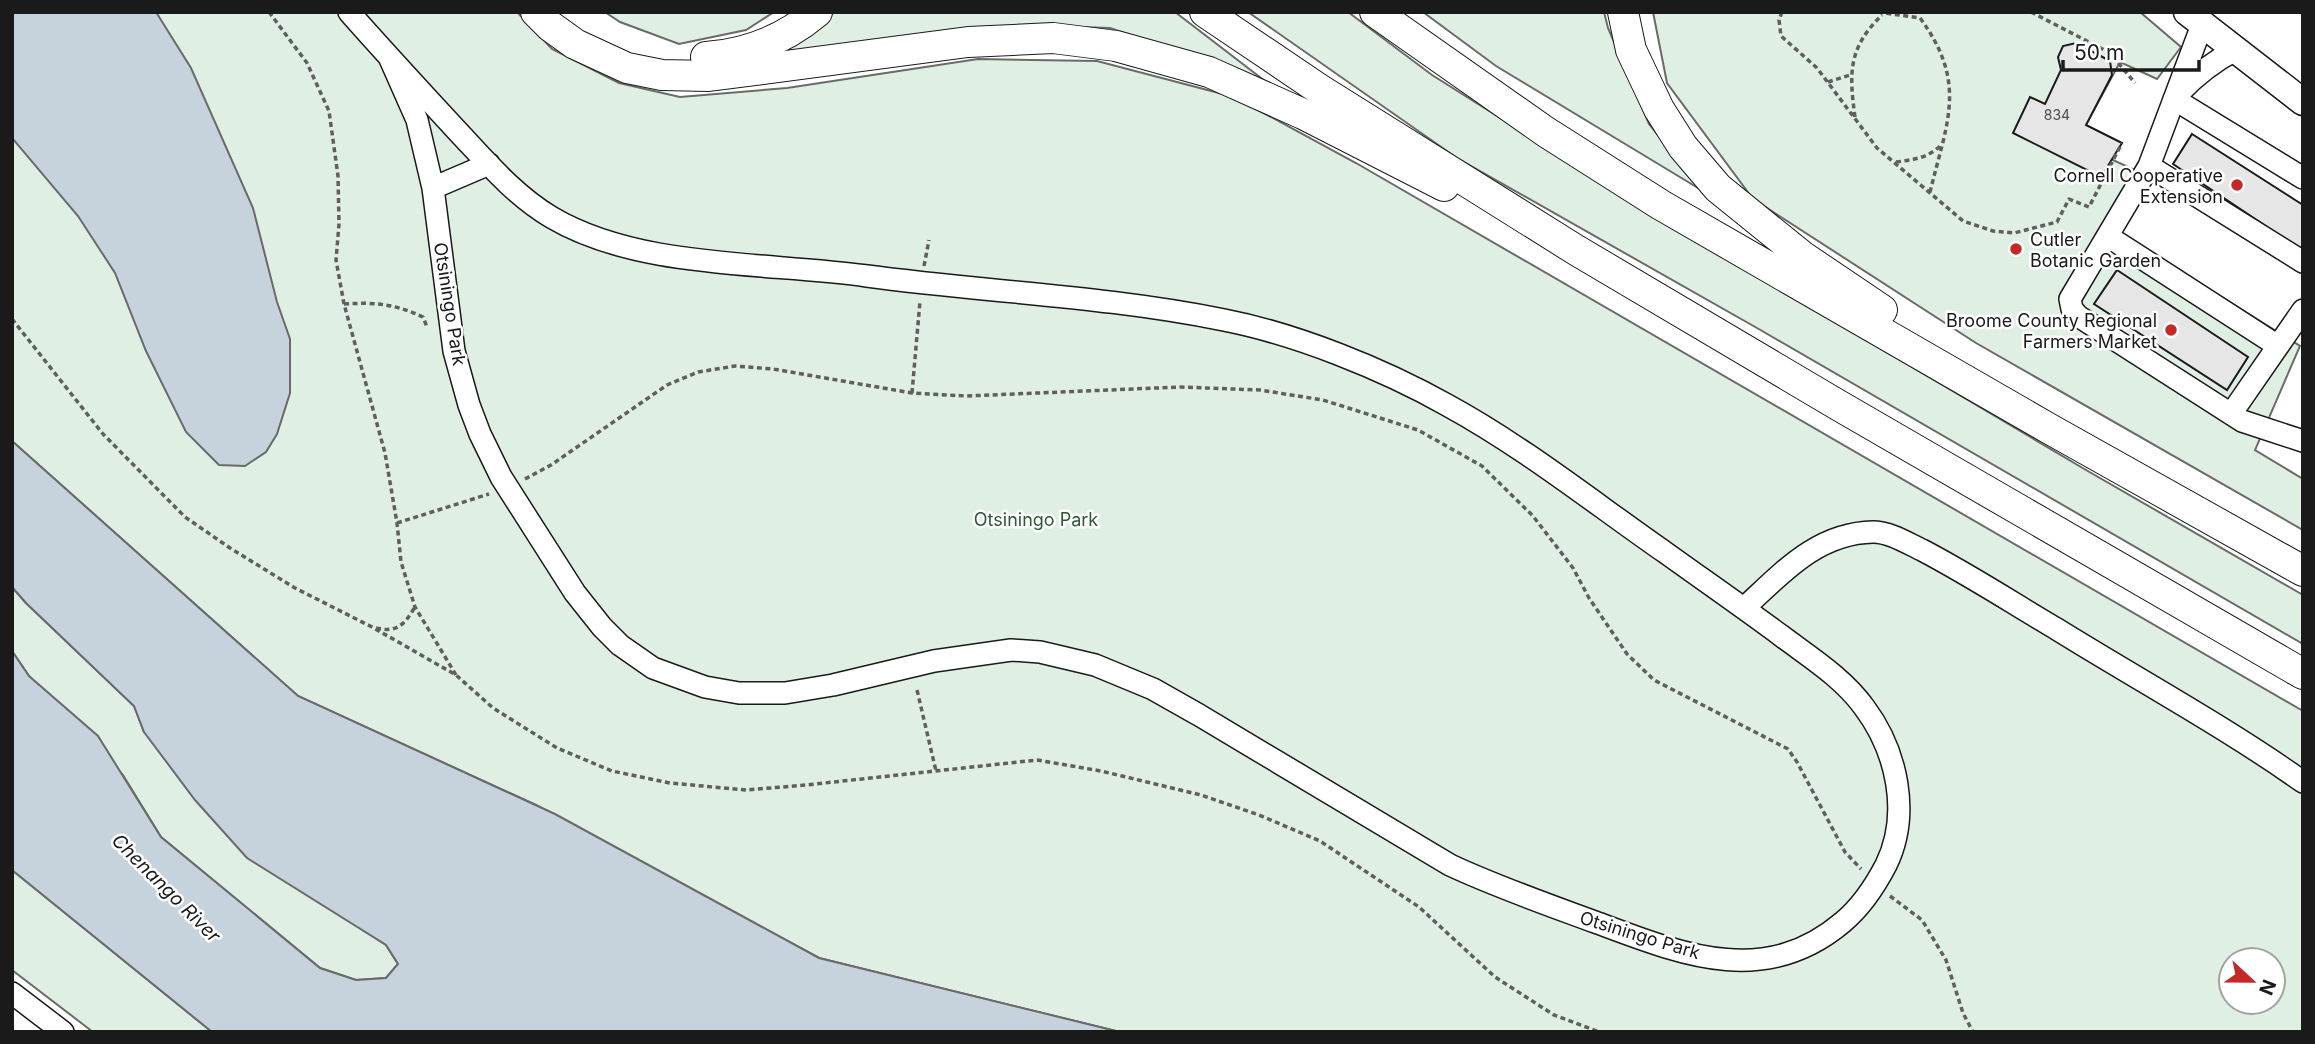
<svg xmlns="http://www.w3.org/2000/svg" width="2315" height="1044" viewBox="0 0 2315 1044" font-family="Inter,sans-serif">
<rect width="100%" height="100%" fill="#fff"/>
<!-- green -->
<path fill="#e0efe3" stroke="#6a6a6a" stroke-width="2" fill-rule="evenodd" d="M12,12H517L552,49L619,83L680,97L787,88L978,59L1097,61L1234,97L1356,163L2303,711V1032H1120L819,958L536,805L298,696L12,441ZM2231,960H2273V1002H2231Z
M605,12H774L746,30L679,44L620,22Z
M835,12H1175L1265,81L1110,28L1024,25L776,53Z
M1248,12H1348L1432,75L1637,204L2086,470L2303,595V644L1757,328L1457,158Z
M1423,12H1604L1608,28L1649,124L1703,191L1496,66Z
M1653,12H2140L2181,47L2157,79L2120,62L2076,143L2137,171L2109,227L2300,346L2255,450L2303,479V530L1976,343L1753,199L1667,83Z
M12,587L26,603L134,706L144,732L350,921L386,945L398,964L386,978L356,980L320,968L161,837L123,775L29,676L12,651Z
M12,870L212,1032H93L12,970Z"/>
<!-- water -->
<path fill="#c6d2dc" stroke="#6a6a6a" stroke-width="2" d="M12,12H156L191,68L253,208L277,302L290,339V393L277,434L266,452L245,466L219,465L186,432L146,351L115,273L78,216L12,138Z
M12,441L298,696L555,814L819,958L1120,1032H212L12,870V651L29,676L98,736L161,837L320,968L356,980L386,978L398,964L386,945L247,858L195,800L144,732L134,706L26,603L12,587Z"/>
<!-- building -->
<path fill="#e6e6e6" stroke="#1a1a1a" stroke-width="2" d="M2076,43L2110,61L2112,75L2086,125L2122,143L2101,177L2013,133L2030,97L2045,104L2061,70L2058,57L2063,46Z
M2192,134L2303,205V251L2173,164Z
M2117,270L2248,357L2227,390L2094,304Z"/>
<g fill="none" stroke-linecap="round" stroke-linejoin="round">
<defs>
<path id="minor" d="M349,12C386,54 424,95 462,136C489,165 516,196 551,217C638,269 767,262 867,276C985,292 1106,296 1224,320C1296,334 1383,369 1447,405C1524,447 1594,503 1666,553C1705,581 1744,608 1783,637C1811,658 1843,678 1864,707C1897,751 1911,814 1886,865C1875,886 1861,907 1843,922C1764,989 1681,954 1595,922C1546,904 1497,887 1450,865L1199,715L1153,689L1095,665L1040,652L1011,650L934,661L833,685L785,693H739L705,687L653,668L620,645L602,627L575,593L501,477L480,434L469,405L454,351L433,188L417,120L390,59
M2202,25L2149,166L2303,262
M2180,92C2197,74 2213,62 2235,50
M2174,99L2303,178
M2149,166L2070,299L2072,309L2078,316L2242,421L2303,441
M433,188L489,164
M2109,237L2278,346
M2231,414L2303,310
M1744,608C1782,573 1817,533 1873,532C1890,532 1907,543 1922,550C1968,574 2011,602 2055,628C2137,679 2224,726 2303,782
M12,993L63,1032"/>
<path id="major" d="M2187,12L2303,102"/>
<path id="highway" d="M536,12L550,26L575,44L627,68L662,75L709,76L968,42L1053,38L1116,46L1209,72L1303,114L1444,186
M1205,12L1319,89L1576,250L1838,405L2303,674
M1375,12L1546,132L1661,205L2048,428L2303,571
M1623,12L1631,50L1659,109L1683,147L1718,188L1802,256L1882,310
M706,57C748,54 785,39 817,12"/>
</defs>
<!-- minor casing -->
<use href="#minor" stroke="#1a1a1a" stroke-width="24"/>
<!-- major casing -->
<use href="#major" stroke="#1a1a1a" stroke-width="29"/>
<!-- highway casing -->
<use href="#highway" stroke="#1a1a1a" stroke-width="32"/>
<!-- path -->
<path stroke="#5f5f5f" stroke-width="3.5" stroke-dasharray="5 3.5" stroke-linecap="butt" d="M269,12L307,63L329,111L338,176L339,224L336,260L344,304L385,453L397,523L401,562L415,607L456,675
M1782,12L1779,20L1781,36L1817,68L1877,148L1963,221L1993,231L2014,233L2057,222L2069,199L2089,207L2122,143
M1878,12L1920,18C1968,83 1947,122 1930,192
M2031,12L2110,53L2135,83
M1828,82L1850,75
M1855,117C1849,73 1848,48 1882,15
M1896,162C1912,160 1928,158 1940,146
M924,266L929,240
M344,304C375,302 395,304 423,317L427,327
M12,319L103,434L185,517L230,548L295,588L372,627L456,675L493,708L557,748L612,771L670,783L746,790L806,785L1037,760L1101,771L1201,795L1259,815L1320,841L1419,907L1495,977L1554,1015L1599,1032
M912,393L920,301
M525,479L551,465L667,385L698,372L735,366L773,369L912,393L966,396L1180,387L1260,390L1323,400L1418,430L1482,466L1533,516L1573,568L1589,598L1627,654L1654,680L1788,749L1797,762L1845,852L1861,869
M397,523L489,494
M376,628C397,633 404,625 415,607
M917,690L936,771
M1890,896L1922,920L1946,960L1963,1013L1973,1032"/>
<!-- minor -->
<use href="#minor" stroke="#fff" stroke-width="21"/>
<!-- major -->
<use href="#major" stroke="#fff" stroke-width="26"/>
<!-- highway -->
<use href="#highway" stroke="#fff" stroke-width="30"/>
</g>
<!-- markers -->
<g fill="#c62828" stroke="#fff" stroke-width="2.5">
<circle cx="2237" cy="185" r="7"/>
<circle cx="2016" cy="249" r="7"/>
<circle cx="2171" cy="330" r="7"/>
</g>
<g text-anchor="middle" dominant-baseline="central" stroke-width="5" stroke-linejoin="round" paint-order="stroke">
<!-- number labels -->
<g font-size="14" fill="#4d4d4d">
<text x="2057" y="114">834</text>
</g>
<!-- poi labels -->
<g font-size="18" fill="#1a1a1a" stroke="#fff" text-anchor="end">
<text x="2223" y="175">Cornell Cooperative<tspan x="2223" dy="21">Extension</tspan></text>
<text x="2030" y="239" text-anchor="start">Cutler<tspan x="2030" dy="21">Botanic Garden</tspan></text>
<text x="2157" y="320">Broome County Regional<tspan x="2157" dy="21">Farmers Market</tspan></text>
</g>
<!-- street labels -->
<g font-size="18" fill="#1a1a1a" stroke="#fff">
<text transform="translate(450 304) rotate(81)">Otsiningo Park</text>
<text transform="translate(1640 935) rotate(17)">Otsiningo Park</text>
</g>
<!-- park labels -->
<g font-size="18" fill="#2b5a34" stroke="#fff">
<text x="1036" y="519">Otsiningo Park</text>
</g>
<!-- water labels -->
<g font-size="19" font-style="italic" fill="#1a1a1a" stroke="#fff">
<text transform="translate(166 888) rotate(45)">Chenango River</text>
</g>
</g>
<!-- border -->
<rect width="2315" height="1044" fill="none" stroke="#1a1a1a" stroke-width="28"/>
<!-- north arrow -->
<g transform="translate(2252 981) rotate(112)"><circle r="33" fill="#ffffff" stroke="#a3a3a3" stroke-width="2"/>
<path d="M0-5L12 26L0 18L-12 26Z" fill="#c62828"/>
<text y="-10" font-size="19" font-weight="bold" text-anchor="middle" fill="#1a1a1a">N</text>
</g>
<!-- scale -->
<path d="M2063 60v10h136v-10" fill="none" stroke="#1a1a1a" stroke-width="3.5"/>
<text x="2074" y="60" font-size="21" fill="#1a1a1a" stroke="#ffffff" stroke-width="5" paint-order="stroke">50 m</text>
</svg>
